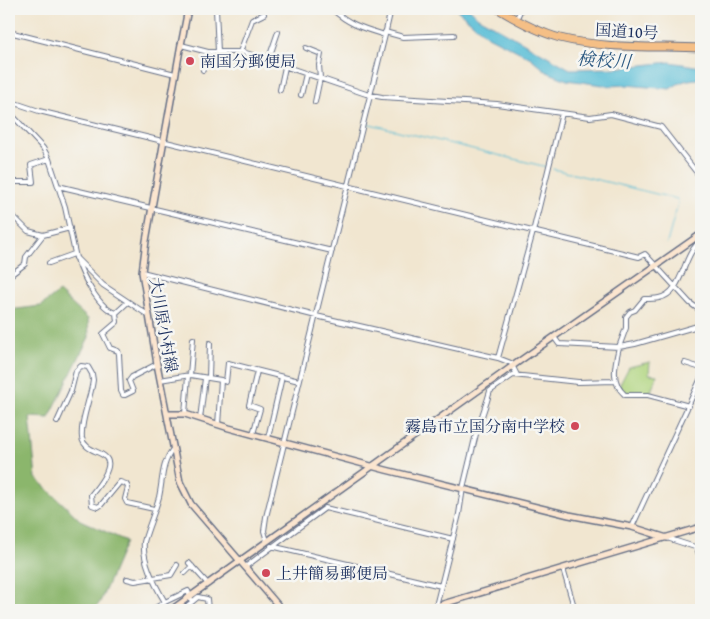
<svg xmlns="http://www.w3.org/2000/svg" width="710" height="619" viewBox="0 0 710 619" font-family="'Gentium Book Plus','Noto Serif JP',serif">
<rect width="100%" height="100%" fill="#f6f6f2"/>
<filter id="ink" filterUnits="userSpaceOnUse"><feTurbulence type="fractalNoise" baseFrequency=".02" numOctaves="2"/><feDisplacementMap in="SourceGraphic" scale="10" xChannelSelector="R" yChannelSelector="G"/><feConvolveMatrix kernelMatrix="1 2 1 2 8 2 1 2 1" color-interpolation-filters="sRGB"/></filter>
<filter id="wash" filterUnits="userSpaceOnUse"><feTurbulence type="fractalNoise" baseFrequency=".0096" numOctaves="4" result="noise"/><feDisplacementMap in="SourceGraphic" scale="20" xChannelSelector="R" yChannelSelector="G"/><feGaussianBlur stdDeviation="1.12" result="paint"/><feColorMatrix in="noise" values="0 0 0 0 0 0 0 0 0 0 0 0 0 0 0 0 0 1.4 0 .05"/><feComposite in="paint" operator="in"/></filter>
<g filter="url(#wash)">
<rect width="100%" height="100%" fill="#f1e6d0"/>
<!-- green -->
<path fill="#afd47d" stroke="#65826e" d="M650,362L649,374L657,375L650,394L625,392L619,386L629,367Z"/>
<!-- forest -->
<path fill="#8bb66c" stroke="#537265" d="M59,292L88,319L89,337L49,418L30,417L36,478L80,520L126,541L100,602L94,610H9V310L41,306Z"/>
<!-- water -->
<path fill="#58bdd6" stroke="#3a769a" d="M456,9H470L478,17L570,69L616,68L670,62L701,67V79C688,79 681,81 670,89L626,85L610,86L567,80L547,72L531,58L486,35Z"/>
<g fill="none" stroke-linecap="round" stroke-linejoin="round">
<!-- stream -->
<path stroke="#58bdd6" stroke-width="1" d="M366,123L547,167
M553,169L677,199L678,203L667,243
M693,255L701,259"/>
</g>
</g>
<g filter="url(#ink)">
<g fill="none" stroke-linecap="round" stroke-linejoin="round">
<defs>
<path id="street" d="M216,9L218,52
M516,20L521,9
M9,32L175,74
M385,32L403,37L454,35
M385,35L391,9
M181,45L208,52H243L366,94L382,97L497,104L590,117L611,114L661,127L701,178
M306,48L321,54L319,65L320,78L315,102
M240,52L252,20L264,14
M268,61L278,32
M203,70L208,52
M280,90L285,67
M301,95L306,74
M9,101L39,111L639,257L645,254L690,303L701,311
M9,103L13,116L43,148L49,159L65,207L76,258L103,285L148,315
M9,182H33L31,165L49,159
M58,186L332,251
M9,217L15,218L28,231L43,235
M77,259C82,275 99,309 116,313L128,302
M49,263L74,254
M142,272L316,316L498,358L511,363L517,375
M9,276L25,264L26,257L43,235L70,228
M116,313L117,322L103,334L110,348L118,351L119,354L121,391L123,395H125L133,391L129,381L132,377L157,364
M554,337L559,344L619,347L626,328V317L630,312L635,310L644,299C649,299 654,299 659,298C684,293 682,254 701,241
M498,358L533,232L562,113
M685,363L701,368
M190,375L193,339
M209,378L210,343
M160,380L190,375L221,380L218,425
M221,380L226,382L228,363L299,381
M689,406L648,395H625C610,382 615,364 619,347L635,344L701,325
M185,414L188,376
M200,419L205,378
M57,422L71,391L76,371L81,366L88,367L92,374L93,380C91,398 80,421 82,438C86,460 133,444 91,495L92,505L98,507L101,505L120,482L126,484L128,487L125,499L127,503L154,509
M253,434L260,409L249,405L257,371
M268,438L282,377
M632,527L701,378
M667,538L701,549
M267,541L264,531L266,517L385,35C362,28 350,25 332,9
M271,546L441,586
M697,548L701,561
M189,563L208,584
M245,567L325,508L453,539
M563,569L575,610
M185,573L192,566
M127,579L135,581L171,575L177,565
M165,602L188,591L192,602L198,597L207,599L208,610
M152,610L165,602C156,587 142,560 144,542C148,527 155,512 159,497C163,480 161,464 173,449
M187,610L188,605L192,602
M437,610L436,606L459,514L463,488L476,434L487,401L490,391L513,375L578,382L615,381"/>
<path id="secondary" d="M181,44L146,241L142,272L157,364L180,482L191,504L282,610
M181,45L188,9
M167,414H185L229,428L386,470L569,515L632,527L667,538
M171,610L521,360L701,234
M423,610L701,527"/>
<path id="highway" d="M498,9C518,21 538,32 560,38C603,49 657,46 701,48"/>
</defs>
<!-- street casing -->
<use href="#street" stroke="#666f86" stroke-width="6"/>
<!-- secondary casing -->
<use href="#secondary" stroke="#666f86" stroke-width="8"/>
<!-- highway casing -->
<use href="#highway" stroke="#666f86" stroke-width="9"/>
<!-- street -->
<use href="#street" stroke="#fff" stroke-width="4"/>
<!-- secondary -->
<use href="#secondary" stroke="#fbe5cf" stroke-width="5"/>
<!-- highway -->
<use href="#highway" stroke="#f5bf86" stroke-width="7"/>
</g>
</g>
<!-- markers -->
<g fill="#d1495b" stroke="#f6f6f2" stroke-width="2">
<circle cx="190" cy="61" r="5"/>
<circle cx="575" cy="426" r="5"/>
<circle cx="266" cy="573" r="5"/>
</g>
<g text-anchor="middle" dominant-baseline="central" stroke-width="5" stroke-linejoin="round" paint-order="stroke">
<!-- street labels -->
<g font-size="16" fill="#1b2f5e" stroke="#f6f6f2">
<text transform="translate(627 31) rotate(3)">国道10号</text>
<text transform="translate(164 325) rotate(80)">大川原小村線</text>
</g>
<!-- poi labels -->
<g font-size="16" fill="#1b2f5e" stroke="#f6f6f2" text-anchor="start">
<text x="200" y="61">南国分郵便局</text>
<text x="565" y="426" text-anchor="end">霧島市立国分南中学校</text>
<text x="276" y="573">上井簡易郵便局</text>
</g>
<!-- water labels -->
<g font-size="18" font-style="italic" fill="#2d5a82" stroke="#f6f6f2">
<text transform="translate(604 60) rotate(4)">検校川</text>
</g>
</g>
<!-- margin -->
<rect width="710" height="619" fill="none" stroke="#f6f6f2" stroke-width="30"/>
</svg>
